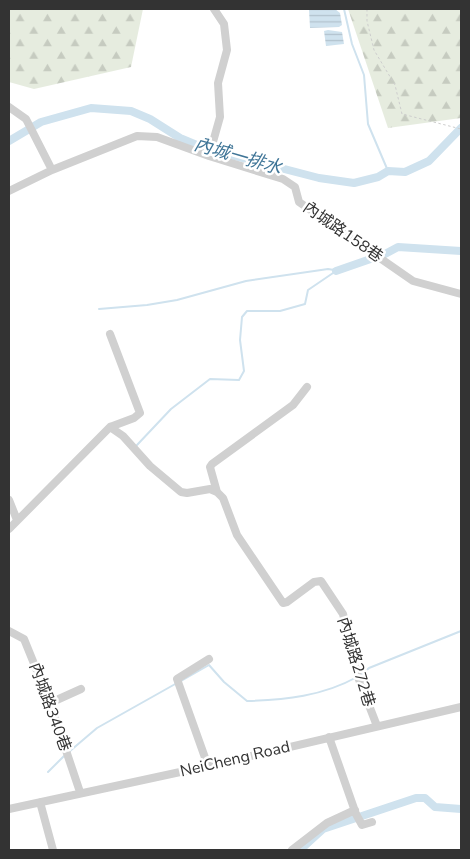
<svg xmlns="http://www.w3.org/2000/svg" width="470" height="859" viewBox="0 0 470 859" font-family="'Nunito Sans','Noto Sans TC',sans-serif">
<defs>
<pattern id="forest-firs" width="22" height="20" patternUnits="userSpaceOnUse" patternTransform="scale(1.25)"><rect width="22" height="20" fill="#e6ecdf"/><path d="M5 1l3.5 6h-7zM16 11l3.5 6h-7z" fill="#c6cbc0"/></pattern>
<pattern id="water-rules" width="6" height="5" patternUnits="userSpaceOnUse" patternTransform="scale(1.25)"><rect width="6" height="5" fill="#cfe2ee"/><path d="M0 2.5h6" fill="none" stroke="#b2c2cd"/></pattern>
</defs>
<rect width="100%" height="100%" fill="#fff"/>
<!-- forest -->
<path fill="url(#forest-firs)" d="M9,9H143L131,67L34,89L9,82Z
M348,9H461V118L388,128Z"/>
<!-- water -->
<path fill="url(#water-rules)" d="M309,9H335L340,13L342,25L339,27L310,28Z
M328,30L342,32L344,44L326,46L324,31Z"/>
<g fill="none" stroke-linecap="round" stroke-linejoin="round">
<!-- stream -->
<path stroke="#cfe2ee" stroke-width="2" d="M344,9L352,44L364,75L368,124L388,171
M99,309L147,305L177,300L246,281L328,269L334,270
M137,445L171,409L210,379L239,380L244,371L240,340L242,317L247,311H280L305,304L308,290L336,271
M361,675L369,668L461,631
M181,681L209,665L224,682L247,701C285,700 323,696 357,677
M70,751L97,728L177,683
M48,772L64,756"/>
<!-- canal -->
<path stroke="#cfe2ee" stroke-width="8" d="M9,141L41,122L91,108L131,111L150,119L180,138L204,148L319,178L354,183L378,177L388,171L405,172L429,161L461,128
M336,271L385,254L398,247L461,251
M300,850L323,829L416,798H425L435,807L461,809"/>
<!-- path -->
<path stroke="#cdcdcd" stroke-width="1" stroke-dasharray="2.5 2.5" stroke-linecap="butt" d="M367,9V21L374,50L395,85L402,114L461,129"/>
<!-- minor -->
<path stroke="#d0d0d0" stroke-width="8" d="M9,107L26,119L52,170
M209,156L220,117L218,83L227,50L224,24L214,9
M9,191L52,170L137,136L157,137L209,156L283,179L295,187L299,202L413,281L461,294
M110,427L123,436L150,466L181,492L187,493L210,489L217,492L223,498L237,535L283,603L287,602L314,582L321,581L343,614L358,677L377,726
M217,492L210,467L212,464L293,405L307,387
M9,500L17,520
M9,529L110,427L134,418L140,413L110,334
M9,631L24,639L50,703L80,792
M50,703L81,689
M329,737L356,814L362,825L372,822
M208,766L177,679L209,659
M40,802L53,850
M9,809L208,766L461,707
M292,850L327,823L355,810"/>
</g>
<g text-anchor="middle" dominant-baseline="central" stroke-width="5" stroke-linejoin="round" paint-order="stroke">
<!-- street labels -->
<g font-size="16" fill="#333" stroke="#fff">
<text transform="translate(343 232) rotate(35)">內城路158巷</text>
<text transform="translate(356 662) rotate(73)">內城路272巷</text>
<text transform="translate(50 707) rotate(70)">內城路340巷</text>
<text transform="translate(235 759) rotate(-13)">NeiCheng Road</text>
</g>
<!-- water labels -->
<g font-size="18" font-style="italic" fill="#3f7597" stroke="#fff">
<text transform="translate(238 156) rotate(16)">內城一排水</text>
</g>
</g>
<!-- border -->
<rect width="470" height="859" fill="none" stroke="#333333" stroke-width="20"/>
</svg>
